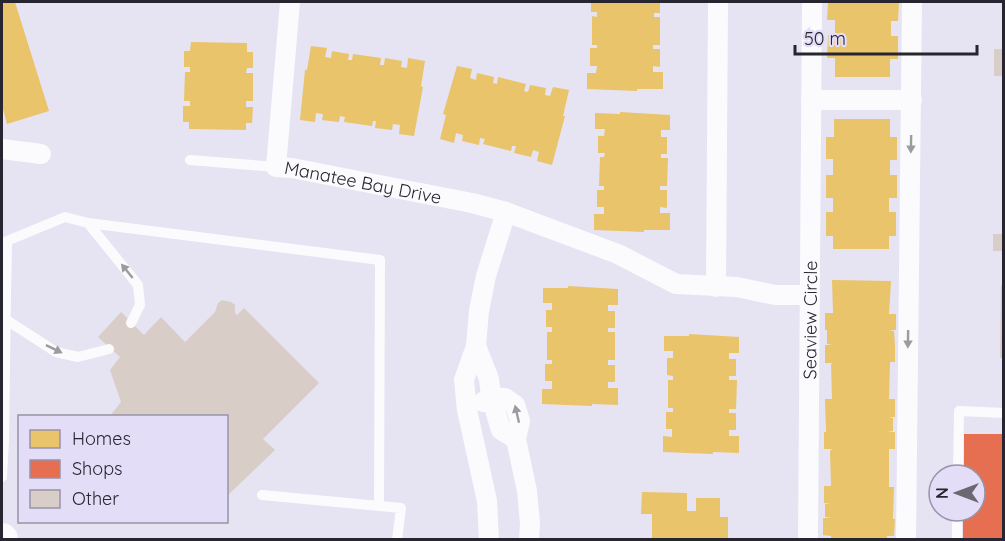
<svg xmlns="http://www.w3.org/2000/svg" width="1005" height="541" viewBox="0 0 1005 541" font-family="Quicksand,sans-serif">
<rect width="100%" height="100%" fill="#e6e3f2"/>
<!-- homes -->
<path fill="#e9c46a" d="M2,2H15L49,111L7,124L2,105Z
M591,2H660V13H654V17H660V45H653V49H660V67L653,66V72H663V89H637V91L587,89V73H596L597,66H590V48H597V45H592V16L597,17V12H591Z
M828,2H899L898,21H891V36H898V59H890V77H835V58H827L828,35L835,36V20H827Z
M191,42L247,43V52H253V68H247L246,73H253V101H246V107H253L252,123H246V130L189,129V122H183V106H190V101H184L185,72H190V67H184V51H190Z
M311,46L327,48L325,57L331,58L332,51L349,54L348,60H352L353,54L381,58L380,65H384L385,58L402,61L401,67L407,68L408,58L425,61L421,86L423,87L414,136L399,134L400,125L393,124L392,130L375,128L376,121H373L372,126L344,122L345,117L340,116L339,122L322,120L323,114L316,113L315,122L300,120L305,70H307Z
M457,66L472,69L470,78L476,80L477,73L494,77L493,83L497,84L498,77L526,84L524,91L528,92L530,85L546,88L545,95L550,96L553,87L569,90L563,116H565L552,165L537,161L539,152L533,150L531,157L514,153L516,146H512L511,151L483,144L485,139L480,138L479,145L462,141L463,135L456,133L454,143L440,139L446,115L443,114Z
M620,112L670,115V130H661V137H667V154H661V158H668L667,186H660V190H667V208L660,207V213H670V230H644V232L594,230V214H604V207H597V190H604V186H599L600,157H604L605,153H598V136H604L605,129H595V113L620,114Z
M834,119H890V137H897V160H890V175H897V198H889V212H896V236H889V249H833V236H826V212H833V198H826V175H833V159H826V137H834Z
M832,280L891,281L889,314H896V330H889L894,331L895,346V362H890L889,399H895V417H888L893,418V431L887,432H895V449H889V487H894L893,519H895L894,536H887V540H831V536L823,535V518H832L825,517V504L831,503H824V486H831L830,451L832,449H824V432H826L825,399H832L831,364L833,363H825V345H833L827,344V330H825V313H833Z
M568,286L618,289V305H608V311H615V328H608V332H615V360H608V365H615V382H608V388H618V405L592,404V406L542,404V389H552V381H545V364H552V360H547V332H552V327H546V310H552V303H543V288H568Z
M689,334L739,337V353H729V359H736V376H729V380H737L736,409H729V413H736V430H729V436H739V453L713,452V454L663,452V436L672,437V429H666V412H673V408H668V380H673V376L667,375V358H673V351H664V336H689Z
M642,492L687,493V511H696V498H720V517H728V540H652V514H641Z"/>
<!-- shops -->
<path fill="#e76f51" d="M964,434H1004V540H963V511H975V475H964Z"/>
<!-- building -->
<path fill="#d9cdc8" d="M994,49H1004V76H994Z
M993,234H1004V251H993Z
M1001,285H1004V358H1000Z
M222,300L231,302L235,305V313L237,315L244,308L319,383L263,439L275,450L226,497V416H110L121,402L110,370L120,357L98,337L121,312L144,335L161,317L185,342L215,312L218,303Z"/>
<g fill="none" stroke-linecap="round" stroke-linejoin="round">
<!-- service -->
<path stroke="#fbfbfd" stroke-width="10" d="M190,160L276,167
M88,223L380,260L379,505
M7,241L65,217L88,223L138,285L140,305L131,323
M2,296L6,297L4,442L2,477
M6,297L7,241
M5,319L56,352L78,357L109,349
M958,475L959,411L1004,413
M262,495L401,508L397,540
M957,540V511"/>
<!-- minor -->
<g stroke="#fbfbfd" stroke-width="20">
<path id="s1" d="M290,2L276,167L292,168L472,203L506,212L618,254L676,284L737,287L775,295H810"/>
<path d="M811,100H912"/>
<path d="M2,149L41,154"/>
<path d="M716,287L718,2"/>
<path d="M476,346L489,379L491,397L505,398L515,405L520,421L516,439L527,491L530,523L529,540"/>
<path d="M483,402L491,397L501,430L516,439"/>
<path d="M489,540L487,501L467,410L464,380L476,346L479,311L486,276L506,212"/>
<path id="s2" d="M808,540L812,2"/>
<path d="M906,540L912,2"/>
</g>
<!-- primary -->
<path stroke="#fbfbfd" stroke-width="32" d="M2,539V540"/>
</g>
<!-- one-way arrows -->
<defs><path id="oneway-solid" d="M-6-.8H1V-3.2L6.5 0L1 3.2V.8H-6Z" transform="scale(1.5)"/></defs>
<g fill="#9c9ba0">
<use href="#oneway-solid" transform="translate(911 144) rotate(91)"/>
<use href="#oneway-solid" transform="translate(127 271) rotate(-129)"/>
<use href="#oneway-solid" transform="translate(908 339) rotate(91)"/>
<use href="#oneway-solid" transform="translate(54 349) rotate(26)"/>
<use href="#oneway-solid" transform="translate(517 414) rotate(-103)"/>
</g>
<g text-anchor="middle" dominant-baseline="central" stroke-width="6" stroke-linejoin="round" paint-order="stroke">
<!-- street labels -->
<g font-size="18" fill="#27252f" stroke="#e3ddf8">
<text stroke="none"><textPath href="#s1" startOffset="254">Manatee Bay Drive</textPath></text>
<text stroke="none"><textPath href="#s2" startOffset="220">Seaview Circle</textPath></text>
</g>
</g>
<!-- border -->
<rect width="1005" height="541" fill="none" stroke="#27252f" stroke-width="6"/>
<!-- legend -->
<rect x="18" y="415" width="210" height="108" fill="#e3ddf8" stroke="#9893a8" stroke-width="1.5"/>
<rect x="30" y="430" width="30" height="18" fill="#e9c46a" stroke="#9893a8" stroke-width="1.5"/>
<text x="72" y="445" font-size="18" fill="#27252f">Homes</text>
<rect x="30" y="460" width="30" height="18" fill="#e76f51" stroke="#9893a8" stroke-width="1.5"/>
<text x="72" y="475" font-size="18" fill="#27252f">Shops</text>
<rect x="30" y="490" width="30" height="18" fill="#d9cdc8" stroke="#9893a8" stroke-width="1.5"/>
<text x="72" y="505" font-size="18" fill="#27252f">Other</text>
<!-- north arrow -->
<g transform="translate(957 493) rotate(270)"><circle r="28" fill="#e3ddf8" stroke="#9893a8" stroke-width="1.5"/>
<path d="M0-4.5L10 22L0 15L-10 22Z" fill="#6a6873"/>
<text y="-9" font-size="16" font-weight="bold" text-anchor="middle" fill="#27252f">N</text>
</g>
<!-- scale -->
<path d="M795 45v9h182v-9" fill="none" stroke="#27252f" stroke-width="3"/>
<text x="804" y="45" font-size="18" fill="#27252f" stroke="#e3ddf8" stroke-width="4.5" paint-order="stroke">50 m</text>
</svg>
